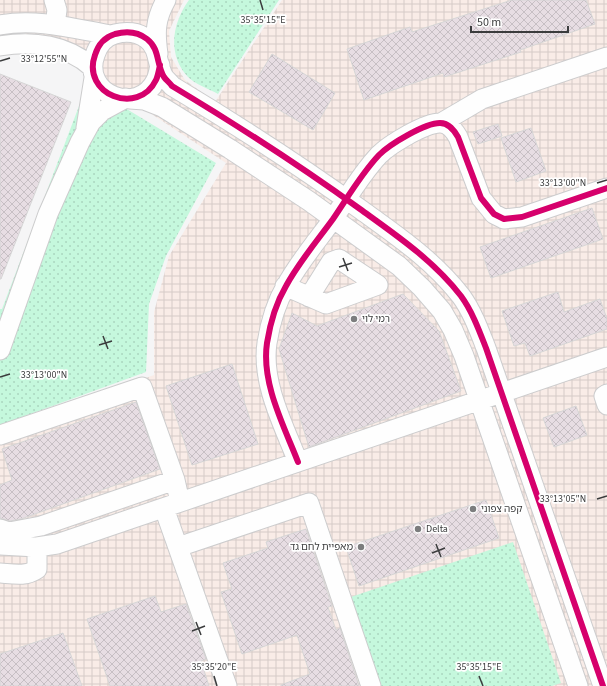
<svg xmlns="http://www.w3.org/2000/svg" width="607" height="686" viewBox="0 0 607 686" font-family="'Source Sans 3','Noto Sans Hebrew',sans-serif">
<defs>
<pattern id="industrial-grid" width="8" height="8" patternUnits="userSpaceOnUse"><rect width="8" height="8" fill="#f9ece7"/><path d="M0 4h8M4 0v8" fill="none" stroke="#d6cbc7"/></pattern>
<pattern id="grass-dots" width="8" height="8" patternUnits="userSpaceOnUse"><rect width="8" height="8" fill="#c5f8dd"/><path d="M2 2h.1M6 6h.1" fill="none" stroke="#aad6bf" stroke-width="1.8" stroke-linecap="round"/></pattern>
<pattern id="building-cross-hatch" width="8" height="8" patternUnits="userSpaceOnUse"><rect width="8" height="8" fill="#e7dde3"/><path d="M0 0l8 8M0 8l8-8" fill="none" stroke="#c7bfc4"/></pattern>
</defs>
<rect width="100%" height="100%" fill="#f5f5f6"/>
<!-- industrial -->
<path fill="url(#industrial-grid)" d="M0,0H184L169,31L171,57L185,80L215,102L282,0H607V686H0V429L154,375V312L169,256L226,163L74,63L0,18Z"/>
<!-- grass -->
<path fill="url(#grass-dots)" d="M189,0H279L218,94C209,89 195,84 188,77C167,55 172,23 189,0Z
M87,85L216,163L166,256L149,304L146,372L0,425V309H2Z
M513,542L561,683L552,686H377L348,598Z"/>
<!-- building -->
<path fill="url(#building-cross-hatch)" stroke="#d6d6d6" d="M512,0H586L595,24L520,50L521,52L444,77L443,73L364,100L347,49L410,27L412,32Z
M272,54L335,93L313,130L249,92Z
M0,74L71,102L1,279H0Z
M498,124L502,136L478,144L473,132Z
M531,128L546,171L516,182L501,138Z
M592,208L603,239L491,278L480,247Z
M558,292L564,312L600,299L607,319V329L530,356L525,343L514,346L502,311Z
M403,294L439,331L461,391L309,447L279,349L292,313L317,326Z
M232,364L258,444L192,465L166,386Z
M136,402L160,469L21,519L10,521L0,518V485L12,480L2,449Z
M576,406L587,435L554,447L543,418Z
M486,500L499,538L359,586L346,547Z
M306,529L332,606L328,607L336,630L340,628L359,686H281V685L310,674L297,635L242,654L221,592L232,589L223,563L268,548L266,542Z
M155,596L161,612L186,604L206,659L201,661L209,686H110L87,619Z
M63,633L82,686H0V654Z"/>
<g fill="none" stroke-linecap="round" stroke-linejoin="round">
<defs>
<path id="minor" d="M54,0L57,10L55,25
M0,25C37,18 75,29 111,35
M0,46C33,40 67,45 92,67
M158,54C155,32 155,20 166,0
M160,65C159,70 158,76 156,80C138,117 81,94 95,55C98,45 105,37 115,34C126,31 138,32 147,39C160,49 156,64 164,77C166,80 170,83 172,86C237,125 299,165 360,209C396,235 433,260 461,296C472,311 479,330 486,348L603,686
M130,99L144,100L162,107L230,149L309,201L399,266L422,288L442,311L453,330L464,356L578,686
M441,123L482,99L607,57
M86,128L94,78
M285,286L326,304L378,285L339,259L331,262L309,297
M0,350L48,214L80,142L91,122L102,111L126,98
M607,394L604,396L607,405
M0,435L142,387L175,480L180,502
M298,462C284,426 261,383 267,343C270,324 276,303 286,286C299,262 317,241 333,219C348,197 361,174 379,155C390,144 425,123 440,123C449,123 454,130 458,137L481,198L494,214L504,219L522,217L607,188
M164,508L227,686
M0,529L9,532L41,526L175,480
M0,545L37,547L57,544L607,357
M178,547L309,503L371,686
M0,573C13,574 26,577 37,569V547"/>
</defs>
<!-- minor casing -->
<use href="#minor" stroke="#cccccd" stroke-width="21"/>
<!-- minor -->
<use href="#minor" stroke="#fefefe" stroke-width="19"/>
<defs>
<path id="cycleway" d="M160,65C159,70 158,76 156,80C138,117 81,94 95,55C98,45 105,37 115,34C126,31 138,32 147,39C160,49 156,64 164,77C166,80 170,83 172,86C237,125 299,165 360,209C396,235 433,260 461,296C472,311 479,330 486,348L603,686
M298,462C284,426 261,383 267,343C270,324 276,303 286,286C299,262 317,241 333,219C348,197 361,174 379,155C390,144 425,123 440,123C449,123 454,130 458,137L481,198L494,214L504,219L522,217L607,188"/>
</defs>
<!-- cycleway casing -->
<use href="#cycleway" stroke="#fff" stroke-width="8"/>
<!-- cycleway -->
<use href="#cycleway" stroke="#d6006c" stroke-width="6"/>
</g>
<!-- ticks -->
<path fill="none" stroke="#3b3c3d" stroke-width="1.5" d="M260,0L263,10M0,61L10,58M597,183L607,180M343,258L348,271M339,267L352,263M103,336L108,349M99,345L112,341M0,377L10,374M597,499L607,496M436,544L441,557M432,553L445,548M196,622L201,635M192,631L205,626M214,676L217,686M479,676L483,686"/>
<!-- markers -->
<g fill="#7c7d7e" stroke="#fff" stroke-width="1.5">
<circle cx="354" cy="319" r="4"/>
<circle cx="473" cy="509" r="4"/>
<circle cx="418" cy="529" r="4"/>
<circle cx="361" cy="547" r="4"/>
</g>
<g text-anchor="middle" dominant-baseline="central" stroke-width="3.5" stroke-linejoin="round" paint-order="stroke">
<!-- poi labels -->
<g font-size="10" fill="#3b3c3d" stroke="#fff" text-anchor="start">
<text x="362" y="319">רמי לוי</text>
<text x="481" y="509">קפה צפוני</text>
<text x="426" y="529">Delta</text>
<text x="353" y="547" text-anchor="end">מאפיית לחם גד</text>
</g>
</g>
<g font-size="10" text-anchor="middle" fill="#3b3c3d" stroke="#fff" stroke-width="3.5" stroke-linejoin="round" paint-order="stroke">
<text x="263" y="23">35°35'15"E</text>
<text x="44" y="62">33°12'55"N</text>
<text x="563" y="186">33°13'00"N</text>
<text x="44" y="378">33°13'00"N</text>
<text x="563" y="502">33°13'05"N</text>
<text x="214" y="670">35°35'20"E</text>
<text x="479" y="670">35°35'15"E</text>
</g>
<!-- scale -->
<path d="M471 26v6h97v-6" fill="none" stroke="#3b3c3d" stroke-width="2"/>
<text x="477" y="26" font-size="12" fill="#3b3c3d" stroke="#ffffff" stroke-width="3" paint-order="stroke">50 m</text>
</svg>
